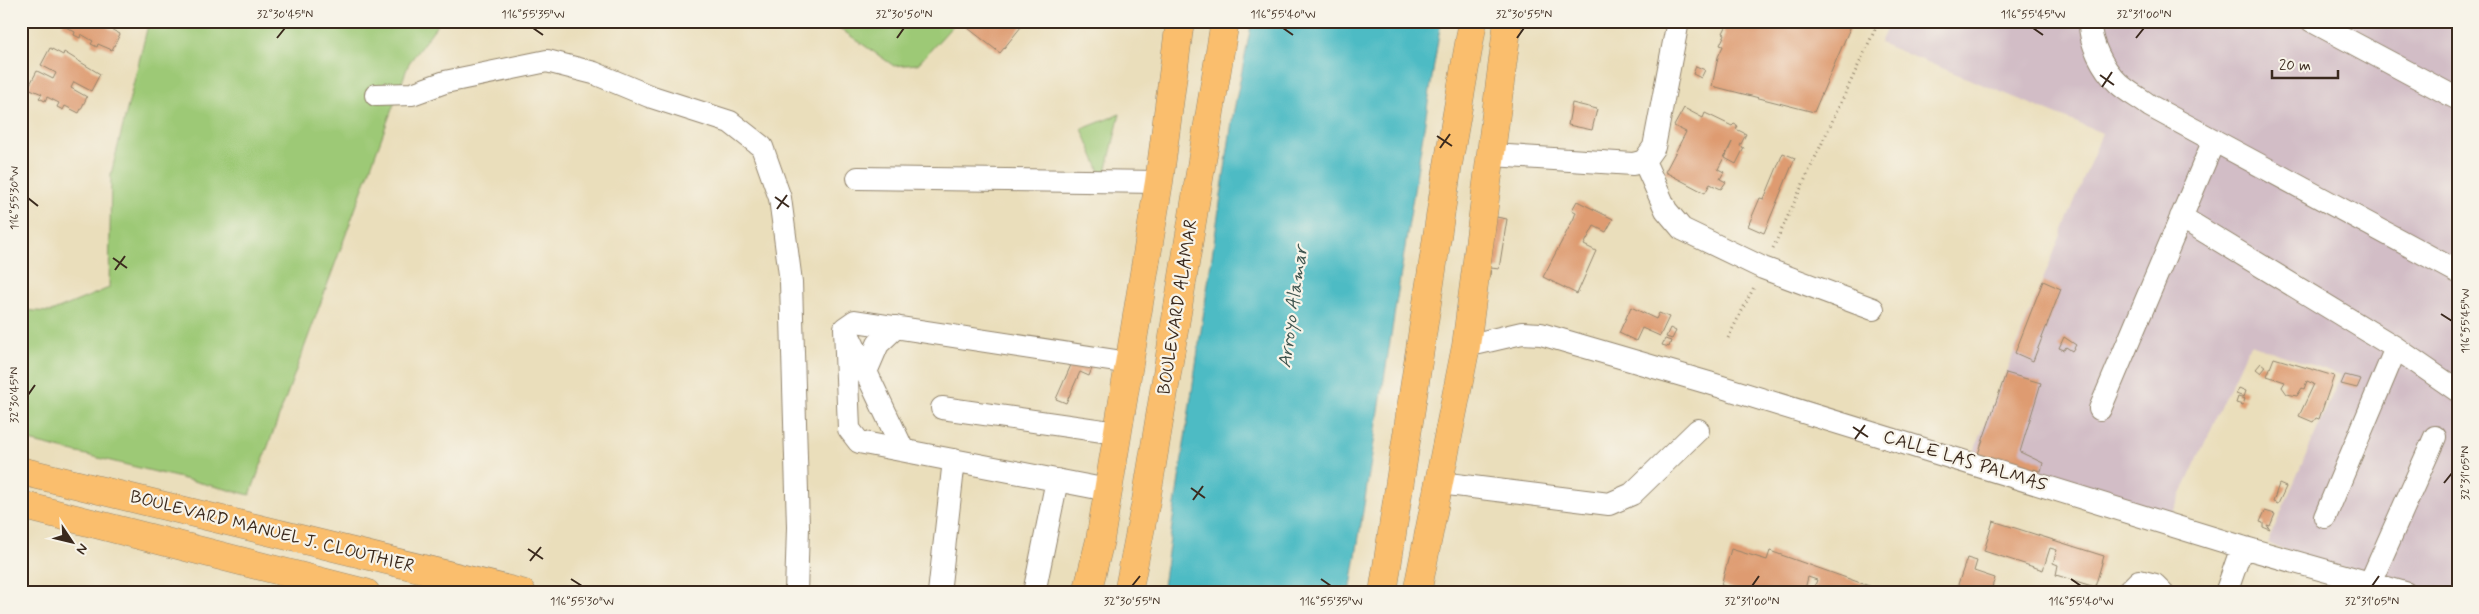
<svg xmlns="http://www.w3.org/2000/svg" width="2479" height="614" viewBox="0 0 2479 614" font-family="Mynerve,sans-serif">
<rect width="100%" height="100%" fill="#f7f3e8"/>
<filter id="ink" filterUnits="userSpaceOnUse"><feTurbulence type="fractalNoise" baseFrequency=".02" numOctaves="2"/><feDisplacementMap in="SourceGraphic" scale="10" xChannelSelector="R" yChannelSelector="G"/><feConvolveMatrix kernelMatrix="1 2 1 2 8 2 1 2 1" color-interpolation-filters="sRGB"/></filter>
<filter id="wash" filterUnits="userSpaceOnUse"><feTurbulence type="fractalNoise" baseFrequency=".0096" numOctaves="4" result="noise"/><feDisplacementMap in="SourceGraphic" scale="20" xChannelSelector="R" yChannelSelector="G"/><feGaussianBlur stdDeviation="1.12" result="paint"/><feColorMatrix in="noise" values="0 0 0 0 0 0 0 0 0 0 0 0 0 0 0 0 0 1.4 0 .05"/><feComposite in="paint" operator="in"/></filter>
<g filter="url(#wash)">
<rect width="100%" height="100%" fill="#eadebb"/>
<!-- industrial -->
<path fill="#d2bdc6" d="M1890,21H2444L2458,29V593H2431L2350,571L2267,544L2341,375L2250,344L2172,514L1973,454L2102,133L1880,43Z"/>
<!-- green -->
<path fill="#9dc976" stroke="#6c7a4a" d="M149,21H440L409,63L250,495L21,439V310L51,312L109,288L111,174Z
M829,21H957L918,64L894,66Z
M1120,114L1104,181L1082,129Z"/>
<!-- water -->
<path fill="#4dbbc4" stroke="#447271" d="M1252,21H1441L1350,593H1162L1233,115Z"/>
<g id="blocks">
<!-- building -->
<path fill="#de9b71" d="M64,21H107L105,26L120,34L112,50L98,44L97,47L91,44L93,41L81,34L80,38L74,35L75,32L62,25Z
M113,21H128L125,27Z
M966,21H1023L1021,27L1000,53L964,25Z
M1724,21H1853L1814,112L1712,86L1718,57L1723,46L1720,45L1725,34L1723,33L1728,23Z
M50,48L63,55L64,52L100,74L91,91L74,82L71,88L87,97L79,113L65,106L63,110L57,107L59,103L47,97L45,101L39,98L42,94L28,88L37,71L53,79L56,73L41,65Z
M1696,66L1705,70L1701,78L1693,74Z
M1572,103L1597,109L1592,130L1568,125Z
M1684,108L1703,118L1705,113L1732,126L1734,124L1738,126L1736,129L1746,134L1740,146L1744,148L1736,164L1725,158L1732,142L1718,169L1724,172L1720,179L1726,182L1721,189L1710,184L1705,193L1665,172L1686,132L1674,126Z
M1783,153L1795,158L1764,233L1748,226L1760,198L1764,199Z
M1577,201L1613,219L1606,232L1594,226L1584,245L1596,251L1577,294L1543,277L1574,218L1576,212L1572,210Z
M1491,216L1507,219L1499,269L1491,268L1490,276L1481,275Z
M2043,281L2061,289L2033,361L2015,353Z
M1631,307L1656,319L1659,313L1669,317L1660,336L1642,328L1636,341L1619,333Z
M1670,328L1676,331L1672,339L1666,337Z
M2064,337L2076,345L2072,351L2066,347L2064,350L2059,348Z
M1665,339L1671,341L1669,347L1662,345Z
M1075,356L1094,363L1089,376L1080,372L1066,403L1056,399Z
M2274,358L2334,376L2319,419L2316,418L2313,422L2299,416L2314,384L2307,381L2304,389L2302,388L2297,396L2287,394L2282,387L2285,382L2267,376Z
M2261,363L2266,367L2261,373L2256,369Z
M2006,373L2041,383L2020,452L2043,463L2041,471L2033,469L2032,473L1978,454Z
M2345,375L2361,379L2357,388L2341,384Z
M2239,388L2246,391L2244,397L2236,394Z
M2238,397L2245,399L2243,405L2236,403Z
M2279,484L2286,487L2278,504L2273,502Z
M2265,511L2275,514L2270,526L2267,525L2270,530L2263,527V523L2260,522Z
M1993,521L2104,556L2095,587L2056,575L2058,565L2053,563L2057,550L2050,548L2043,570L1984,551Z
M1731,549L1767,560L1770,551L1889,593H1848V591L1840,588L1839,593H1812L1817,580L1808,577L1804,593H1746L1721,585Z
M1967,558L1977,561L1974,571L1995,578L1990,593L1967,590L1966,593H1955Z"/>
</g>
</g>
<g filter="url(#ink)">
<use href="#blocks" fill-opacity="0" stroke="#92846c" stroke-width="1"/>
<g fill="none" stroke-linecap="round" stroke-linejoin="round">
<defs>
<path id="minor" d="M2090,21C2089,42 2103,69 2118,83C2127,92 2140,98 2150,106L2458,272
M2312,21L2458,99
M376,95L412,94L445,82L547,61L594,73L649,96L730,122L762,147L780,198L791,282L798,527L796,593
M1492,155L1633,164L1644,161L1654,147L1678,21
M1644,161L1666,210L1682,229L1763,268L1873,309
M858,178L1159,182
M2181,217L2396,348L2458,391
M849,336L903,450
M1466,346L1522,333L1541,334L1709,383L2242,547L2405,593
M866,372L878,344L896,327
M942,408L1117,433
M2100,409L2214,140
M1440,483L1609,504L1632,494L1698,430
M1108,490L859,442L849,429L845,328L855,321L1129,363
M2325,517L2396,348
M2370,583L2435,437
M939,593L954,460
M1034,593L1057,480
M2127,593L2139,581L2155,585L2163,593
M2226,593L2242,547"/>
<path id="major" d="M21,471L522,593
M21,505L366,593"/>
<path id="highway" d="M1087,593L1100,540L1159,182L1180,21
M1128,593L1146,501L1225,21
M1383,593L1447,171L1473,21
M1417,593L1466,346L1508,21"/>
</defs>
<!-- minor casing -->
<use href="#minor" stroke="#92846c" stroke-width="24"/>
<!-- major casing -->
<use href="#major" stroke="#92846c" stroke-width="29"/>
<!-- highway casing -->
<use href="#highway" stroke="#92846c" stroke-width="29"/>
<!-- path -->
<path stroke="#92846c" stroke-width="3" stroke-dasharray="1 4" stroke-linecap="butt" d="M1773,248L1879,21
M1728,338L1754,287"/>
<!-- minor -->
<use href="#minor" stroke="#fff" stroke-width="22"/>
<!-- major -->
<use href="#major" stroke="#fabe6d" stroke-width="28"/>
<!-- highway -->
<use href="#highway" stroke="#fabe6d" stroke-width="28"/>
</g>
</g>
<!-- ticks -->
<path fill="none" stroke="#3b2a1e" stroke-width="2" d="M533,28L543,35M1283,28L1293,35M2033,28L2043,35M277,38L285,28M897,38L904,28M1517,38L1524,28M2136,38L2144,28M2100,75L2114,85M2102,87L2112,72M1437,136L1452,146M1440,148L1450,134M775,197L789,207M28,198L38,206M777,209L787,195M113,258L127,268M115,270L125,256M2441,314L2452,321M28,395L35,385M1853,427L1868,437M1855,439L1865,425M2444,483L2452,473M1191,488L1205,498M1193,500L1203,486M528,549L543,559M530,561L541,547M571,579L582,586M1321,579L1331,586M2071,579L2081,586M1132,586L1140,576M1752,586L1759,576M2372,586L2379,576"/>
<g text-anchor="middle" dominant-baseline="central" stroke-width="4.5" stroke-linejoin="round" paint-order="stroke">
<!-- street labels -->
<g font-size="18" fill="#3b2a1e" stroke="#f7f3e8">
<text transform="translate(1178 307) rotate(-81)">BOULEVARD ALAMAR</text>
<text transform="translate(1965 461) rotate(17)">CALLE LAS PALMAS</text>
<text transform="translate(272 532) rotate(14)">BOULEVARD MANUEL J. CLOUTHIER</text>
</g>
<!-- water labels -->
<g font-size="19" font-style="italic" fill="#405650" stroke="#f7f3e8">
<text transform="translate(1293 307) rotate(-82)">Arroyo Alamar</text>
</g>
</g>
<!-- margin -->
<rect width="2479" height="614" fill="none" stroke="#f7f3e8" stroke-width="55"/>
<!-- north arrow -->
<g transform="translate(72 542) rotate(125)" stroke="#f7f3e8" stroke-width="4" paint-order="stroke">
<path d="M0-4L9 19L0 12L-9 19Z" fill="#3b2a1e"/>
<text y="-8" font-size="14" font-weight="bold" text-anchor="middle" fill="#3b2a1e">N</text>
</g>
<!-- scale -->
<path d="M2272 70v8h66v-8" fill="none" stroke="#3b2a1e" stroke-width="2.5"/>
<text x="2279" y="70" font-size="15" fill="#3b2a1e" stroke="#f7f3e8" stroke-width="4" paint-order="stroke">20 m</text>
<rect x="28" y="28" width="2424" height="558" fill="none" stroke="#3b2a1e" stroke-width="2"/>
<g font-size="12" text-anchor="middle" fill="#3b2a1e">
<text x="285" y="18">32°30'45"N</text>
<text x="533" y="18">116°55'35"W</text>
<text x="904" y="18">32°30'50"N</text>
<text x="1283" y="18">116°55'40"W</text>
<text x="1524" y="18">32°30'55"N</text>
<text x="2033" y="18">116°55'45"W</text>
<text x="2144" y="18">32°31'00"N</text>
<text transform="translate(14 198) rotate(-90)" y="4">116°55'30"W</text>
<text transform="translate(2465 321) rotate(-90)" y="4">116°55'45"W</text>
<text transform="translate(14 395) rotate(-90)" y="4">32°30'45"N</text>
<text transform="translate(2465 473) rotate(-90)" y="4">32°31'05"N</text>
<text x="582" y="605">116°55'30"W</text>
<text x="1132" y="605">32°30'55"N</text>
<text x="1331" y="605">116°55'35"W</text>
<text x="1752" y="605">32°31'00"N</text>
<text x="2081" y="605">116°55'40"W</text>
<text x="2372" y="605">32°31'05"N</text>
</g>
</svg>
